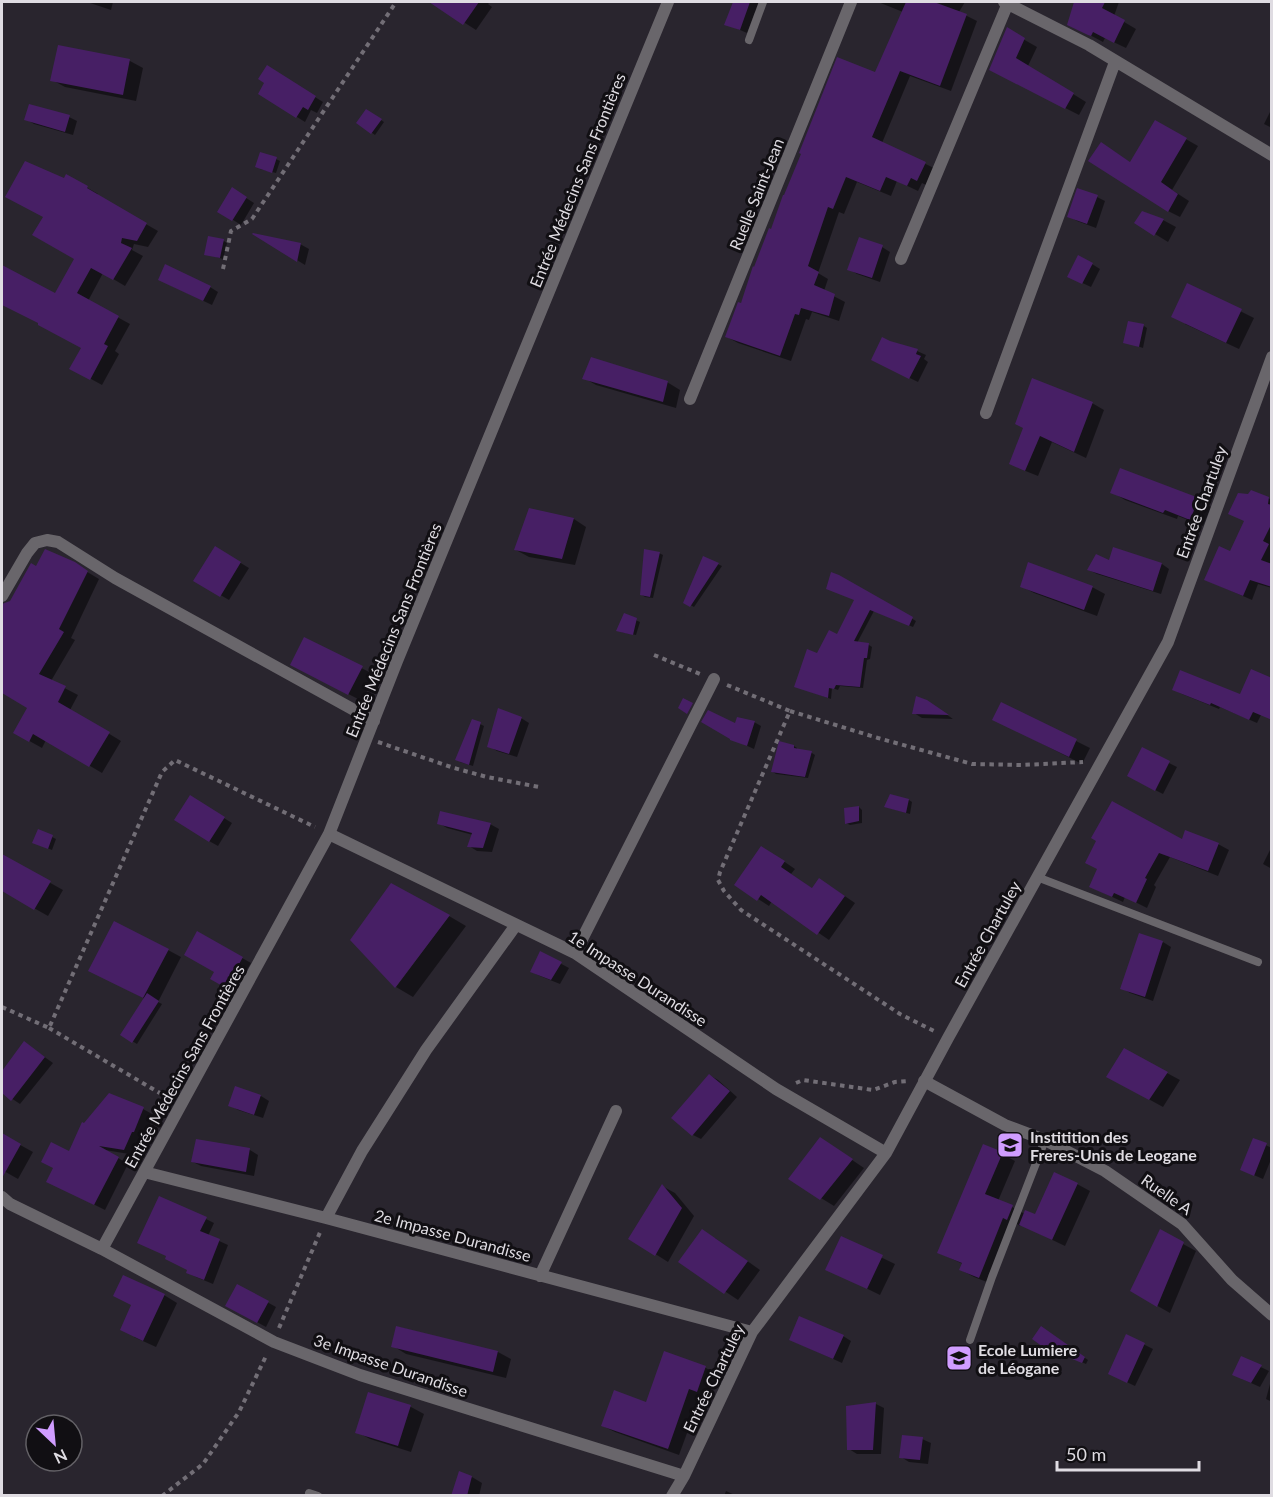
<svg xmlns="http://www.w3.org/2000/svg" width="1273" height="1497" viewBox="0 0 1273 1497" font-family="Lato,sans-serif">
<rect width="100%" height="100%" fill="#29252e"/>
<!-- shadow -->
<path fill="#0007" d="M87,2H113L111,10Z
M432,2H490L488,4L492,7L476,30Z
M735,2H761L757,12H755L747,33L726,24Z
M878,2H965L959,12L977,21L951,91L910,76L882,143L936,169L928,186L922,183L918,191L897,181L891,196L857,182L844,214L839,212L818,273L828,279L824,291L845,302L839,321L812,312L809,320L806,319L791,361L738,343L727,337L772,231L876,74L903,12Z
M1076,2H1119L1114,16L1136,29L1126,48L1105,38L1103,42L1069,24Z
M1007,30L1037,47L1028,66L1086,102L1079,115L1004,77Z
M59,47L130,61L143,68L136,101L65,87L52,80Z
M267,67L323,102L317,113L311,110L305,122L260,94L266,82Z
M1272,108V128L1264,124Z
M367,111L384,122L375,135L358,123Z
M69,117L77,121L73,135L34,124L26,119Z
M1156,122L1198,146L1172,190L1189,201L1180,217L1168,211L1112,150L1131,163Z
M276,159L280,161L276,173L260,169Z
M67,176L98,194L97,196L158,231L148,247L134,244L132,250L143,256L125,286L103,273L88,301L130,324L115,351L119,354L102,385L71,368L83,348L40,323L2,304V267L56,295L76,258L65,180Z
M232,189L254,203L241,225L219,211Z
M1097,197L1105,201L1096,228L1077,221L1069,216Z
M1163,220L1176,227L1168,242L1155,234Z
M256,235L300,244L309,249L305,265Z
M224,241L227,243L223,259L206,254Z
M882,247L890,252L880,282L857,274L849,269Z
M1092,264L1100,269L1091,287L1078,281Z
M168,284L210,287L218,292L212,305Z
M1188,285L1254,318L1239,349L1185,324Z
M1144,326L1147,328L1143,348L1125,342Z
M890,343L917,351L926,355L924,359L928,362L918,382L881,364Z
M584,378L667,382L680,390L676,408L596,385Z
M1092,403L1104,410L1086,458L1052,442L1038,476L1023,470L1025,429Z
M1112,492L1198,500L1211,507L1203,526L1178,516L1177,519L1125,500Z
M1268,498L1272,500V588L1258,584L1252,600L1206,580L1231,553Z
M530,510L574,519L586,527L575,565L529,557L516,550Z
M216,548L249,568L229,600L195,580Z
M659,553L663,555L653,598L645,597L642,595Z
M704,558L722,566L694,607L685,602Z
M1110,562L1162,564L1169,569L1161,594L1097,574L1089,570Z
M74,564L99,579L71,638L75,640L51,681L78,695L70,710L121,741L102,773L46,740L42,748L15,733L29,708L2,692V608L3,605L11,602L37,568Z
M839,576L916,621L913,627L874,611L857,643L869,645L872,647L870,659L867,660L863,688L840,686L838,690L832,688L831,699L800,688L818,655L838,636L856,600Z
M1021,586L1092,587L1105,594L1097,616L1034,593Z
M624,615L640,622L636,635L621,632Z
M305,639L375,675L362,701L305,672Z
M1174,690L1241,695L1261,715L1257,723L1220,707L1219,709L1182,694Z
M1002,704L1090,748L1082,764L1007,726Z
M936,707L953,719L922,718L914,713Z
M521,718L529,723L517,757L497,751L489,746Z
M754,722L761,726L754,749L732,739L736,725Z
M480,724L484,726L473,766L460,762Z
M794,746L797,748V750L812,753L815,755L808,778L776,774L773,772Z
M1169,763L1177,767L1163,794L1137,781Z
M909,800L912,802L910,814L886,807Z
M198,802L232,823L218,846L209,841Z
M859,807L862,810V823L850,825L846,823Z
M439,823L490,824L499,829L492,852L477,851L469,846L473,835L447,828Z
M52,837L56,839L52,850L37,844Z
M1182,841L1218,844L1229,850L1218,876L1170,857L1154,885L1156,887L1147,908L1125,897L1123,902L1091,887L1099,869Z
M1272,846V869L1263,864Z
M773,854L795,869L791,874L813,889L830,886L855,903L829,940L772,901L769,906L736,885Z
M2,856L63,890L48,916L2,890Z
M449,916L466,926L413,997L396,987Z
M198,933L251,963L234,991L212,978L216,972Z
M1163,942L1171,947L1153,1001L1130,993L1122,988Z
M168,950L181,957L158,1002L162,1004L137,1044L122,1035L145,999L103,977Z
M541,953L569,968L560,984L540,976L532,972Z
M25,1043L53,1063L20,1104L2,1092V1073Z
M1167,1073L1180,1080L1163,1107L1121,1084Z
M709,1075L718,1080L737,1097L701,1139L693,1135Z
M236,1088L261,1096L269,1101L263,1118L238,1110L230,1105Z
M110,1095L143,1109L154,1115L145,1137H143L135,1155L105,1150L128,1164L105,1210L59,1187L55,1168L70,1153L85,1125Z
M2,1135L33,1152L18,1179L2,1170Z
M1254,1140L1272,1148V1157L1263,1179L1242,1170Z
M833,1147L864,1168L834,1206L790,1179Z
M250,1150L258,1155L254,1176L201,1166L193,1162Z
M1002,1154L1015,1161L998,1201L1012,1207L1025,1214L1035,1215L1077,1184L1090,1191L1065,1246L1021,1225L1020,1226L1017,1224L992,1284L974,1277L961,1270L963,1264L939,1253Z
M662,1186L675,1193L694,1216L668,1262L630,1238Z
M206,1219L214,1223L208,1236L228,1245L213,1284L196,1277L188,1273L189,1270L175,1263Z
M715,1238L760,1270L738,1300L681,1262Z
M841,1238L895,1264L880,1295L827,1269Z
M1183,1244L1196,1251L1170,1313L1131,1291Z
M238,1286L276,1307L266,1327L227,1306Z
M164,1295L177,1303L156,1347L134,1337Z
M398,1327L498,1352L511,1359L506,1378L406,1354L393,1346Z
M1042,1328L1088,1360L1086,1364L1049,1348Z
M843,1336L851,1341L842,1363L791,1340Z
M1127,1336L1153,1349L1135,1386L1118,1378Z
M665,1353L706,1368L717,1374L708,1397L701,1395L679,1455L615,1432L603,1426L647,1404Z
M1242,1358L1269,1371L1260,1387L1242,1379Z
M1270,1384L1272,1385V1402L1266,1399Z
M369,1394L411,1407L424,1414L411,1452L370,1439L357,1432Z
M876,1404L884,1408L881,1454H857L849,1449L847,1407Z
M922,1439L931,1443L928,1464L909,1462L901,1457Z
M472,1477L482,1483L479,1496H453Z
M726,1491L737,1496H724Z"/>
<!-- building -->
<path fill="#471f65" d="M429,2H479L463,25Z
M733,2H750L740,30L724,25Z
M906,2H934L967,14L940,86L900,71L872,137L926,162L917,181L911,178L907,186L886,177L880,191L846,177L833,209L828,207L808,266L819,272L814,285L835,294L829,316L801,308L799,315L795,314L780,356L725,337L738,302L741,303L753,266L754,267L769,228L771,229L783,195H784L801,154L799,153L837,57L875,72Z
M1074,2H1105L1102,8L1125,20L1114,43L1093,32L1091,36L1088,35L1067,25Z
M1007,27L1025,38L1016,58L1074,93L1065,109L989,70Z
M58,45L130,59L123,95L50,81Z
M267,65L316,96L308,110L303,107L296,118L258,94L264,83L258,79Z
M29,104L70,115L65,132L24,120Z
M366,109L382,119L371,134L356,123Z
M1155,120L1187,138L1161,182L1178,194L1168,212L1088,161L1101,142L1130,162Z
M260,152L277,157L272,173L255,167Z
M25,161L64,178L66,174L88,186L87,188L147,223L137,241L122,238L121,243L132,248L113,280L91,268L77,293L119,316L104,344L108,346L90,380L69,369L81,348L38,325V323L2,305V265L55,293L74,259L32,235L43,217L5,197Z
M232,187L247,197L232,221L217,212Z
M1077,188L1098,195L1087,224L1067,217Z
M1142,211L1164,219L1154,236L1134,223Z
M253,233L301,243L297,262L252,234Z
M208,236L224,239L220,258L204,255Z
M859,237L883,245L872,278L847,270Z
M1078,255L1093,263L1082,284L1067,277Z
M165,264L211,286L203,301L158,280Z
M1187,283L1242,309L1226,343L1171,317Z
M1128,321L1144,324L1139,347L1123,343Z
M882,337L890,341L918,349L916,354L921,356L909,379L871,360Z
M591,357L668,381L663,402L582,379Z
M1032,378L1093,402L1074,452L1040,436L1025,471L1009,464L1023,428L1015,424Z
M1120,468L1199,498L1190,520L1165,510L1163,513L1110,493Z
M1251,490L1269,497L1268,504L1272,505V523L1263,541L1269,544L1261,560L1272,564V587L1250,580L1243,596L1204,580L1219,546L1230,551L1244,521L1228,514L1238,493L1248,494Z
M529,508L574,518L562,559L514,550Z
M215,546L241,562L220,597L193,581Z
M1113,547L1162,563L1153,591L1087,570L1096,554L1109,560Z
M45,549L75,562L88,571L59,629L64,632L39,674L66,686L58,702L110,732L89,767L33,734L29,742L13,733L27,708L2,693V604L10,601L31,563L36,566Z
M644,549L660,552L650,597L640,595Z
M703,556L719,563L690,607L683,603Z
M1028,562L1093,586L1084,610L1020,587Z
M831,572L839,575L913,617L909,626L870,610L854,641L869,643L867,658H864L860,687L836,685L834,689L829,688L828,698L794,687L807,649L817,653L829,630L837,634L854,600L826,589Z
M624,613L637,618L633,635L616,631Z
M304,637L363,666L348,695L290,665Z
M1251,669L1272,678V720L1253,712L1249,720L1211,703L1210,705L1172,690L1180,670L1240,694Z
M916,696L927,700L949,715L912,714Z
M683,698L693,703L687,714L678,708Z
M1001,702L1077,739L1069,757L992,720Z
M498,708L522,717L509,754L487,747Z
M708,710L735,723L737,717L755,721L747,746L730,740V739L701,722Z
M472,719L481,722L469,765L455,760Z
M779,741L794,745V748L812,751L805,777L771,772Z
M1142,747L1170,761L1155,791L1127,776Z
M890,794L909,799L906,813L884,807Z
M190,795L225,817L209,842L174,820Z
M1112,801L1182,839L1185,830L1219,843L1208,871L1159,853L1145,878L1147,879L1136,903L1114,893L1112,897L1089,887L1097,869L1085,863L1096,841L1091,838Z
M859,806V821L845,824L844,808Z
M440,811L491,823L483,848L467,847L472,833L437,824Z
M38,829L53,835L48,849L32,843Z
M761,846L785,861L781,867L812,888L819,878L845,896L817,935L761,895L757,901L734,885Z
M2,854L51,881L34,910L2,891Z
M391,883L450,915L395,988L350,940Z
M114,921L169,949L143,998L88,971Z
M197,931L243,957L226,988L210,979L214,972L184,955Z
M1139,933L1163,941L1145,997L1120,989Z
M540,951L562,962L551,980L530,972Z
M147,993L159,1001L132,1043L120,1035Z
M24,1041L45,1057L11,1101L2,1093V1071Z
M1124,1048L1168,1072L1149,1100L1106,1077Z
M709,1074L730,1091L692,1136L671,1118Z
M235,1086L261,1095L254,1115L228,1106Z
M109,1093L144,1107L134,1132H132L124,1150L99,1146L119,1157L94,1205L46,1182L53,1168L41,1162L51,1142L69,1151L82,1122L84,1123Z
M2,1133L21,1144L2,1178Z
M820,1137L853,1159L820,1200L788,1179Z
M1253,1138L1267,1143L1254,1176L1240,1170Z
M196,1139L250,1148L246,1172L191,1162Z
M983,1144L1003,1152L985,1194L1013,1205L1007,1220L1003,1218L979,1278L959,1270L962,1263L937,1253Z
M1054,1172L1078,1183L1052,1240L1019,1225L1025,1210L1035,1214Z
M662,1184L682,1208L655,1256L628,1239Z
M159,1196L207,1217L200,1231L220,1239L204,1280L186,1273L187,1270L165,1259L166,1256L137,1243Z
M702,1229L748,1261L724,1294L678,1262Z
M1160,1229L1184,1242L1157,1307L1130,1291Z
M841,1236L883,1255L867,1289L825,1270Z
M123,1275L165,1294L143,1341L120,1330L131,1305L113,1296Z
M237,1284L269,1301L257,1323L225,1306Z
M799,1316L844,1335L833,1359L789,1340Z
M396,1326L498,1351L493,1372L391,1347Z
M1041,1326L1085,1357L1082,1363L1043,1347L1032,1339Z
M1126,1334L1145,1343L1127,1383L1108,1374Z
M664,1351L706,1366L697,1392L689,1389L668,1449L601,1426L614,1390L646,1402Z
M1241,1356L1262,1365L1251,1383L1232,1375Z
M368,1392L411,1405L398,1446L355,1433Z
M876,1402L873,1450H847L846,1406Z
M902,1435L923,1437L920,1460L899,1458Z
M459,1471L472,1476L467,1496H451Z"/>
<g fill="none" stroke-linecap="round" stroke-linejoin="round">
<!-- path -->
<path stroke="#726e76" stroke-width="4" stroke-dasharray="4.5 4.5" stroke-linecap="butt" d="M223,269L231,231L252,219L396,2
M654,655L700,674
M727,685L790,711L720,872L718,880L724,891L741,910L900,1014L936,1032
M790,711L878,738L972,764L1022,765L1083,762
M378,742L454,768L487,777L539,787
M2,1007L49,1028L162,772L175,760L315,827
M49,1028L170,1099
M796,1083L803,1080L873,1090L895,1082L908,1081
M279,1328L321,1230
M162,1496L203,1464L239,1412L267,1354"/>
<!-- lane -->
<path stroke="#69666b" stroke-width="8" d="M749,40L763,2
M1037,877L1258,962
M970,1340L992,1277L1045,1140
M309,1493L318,1496"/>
<!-- street -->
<path stroke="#69666b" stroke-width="12" d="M1004,2L1089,45L1272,155
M901,259L1008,3
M690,399L851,2
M986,413L1115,62
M2,596L27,553L35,543L47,540L58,542L115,578L374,721
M329,834L575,953L776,1089L886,1153
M575,953L714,679
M924,1081L1005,1125L1045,1140L1105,1171L1182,1224L1232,1280L1272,1315
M144,1172L326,1218L752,1332
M2,1197L10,1204L102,1249L274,1342L360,1375L684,1476
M326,1218L362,1151L426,1050L516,925
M102,1249L329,834L397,661L668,2
M540,1276L616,1111
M672,1496L684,1476L752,1332L886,1153L948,1038L1168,642L1272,357"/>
</g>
<!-- icons -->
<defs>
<symbol id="school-square" viewBox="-11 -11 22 22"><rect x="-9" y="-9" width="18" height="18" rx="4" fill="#d09dff" stroke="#110f13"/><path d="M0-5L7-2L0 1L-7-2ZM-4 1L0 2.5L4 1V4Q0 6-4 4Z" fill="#111"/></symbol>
</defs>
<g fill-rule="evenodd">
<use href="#school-square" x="995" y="1130" width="30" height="30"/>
<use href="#school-square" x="944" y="1343" width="30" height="30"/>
</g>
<g text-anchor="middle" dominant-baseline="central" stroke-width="6" stroke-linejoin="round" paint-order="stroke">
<!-- street labels -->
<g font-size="16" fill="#dfdce2" stroke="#110f13">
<text transform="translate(577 180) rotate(-68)">Entrée Médecins Sans Frontières</text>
<text transform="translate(756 194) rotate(-68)">Ruelle Saint-Jean</text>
<text transform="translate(1201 502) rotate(-70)">Entrée Chartuley</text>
<text transform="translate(393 630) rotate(-68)">Entrée Médecins Sans Frontières</text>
<text transform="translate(987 934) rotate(-61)">Entrée Chartuley</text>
<text transform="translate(638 978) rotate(33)">1e Impasse Durandisse</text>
<text transform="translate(184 1066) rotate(-61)">Entrée Médecins Sans Frontières</text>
<text transform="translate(1167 1194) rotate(35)">Ruelle A</text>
<text transform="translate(453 1235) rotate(15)">2e Impasse Durandisse</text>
<text transform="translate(391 1365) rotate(19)">3e Impasse Durandisse</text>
<text transform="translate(713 1378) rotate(-64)">Entrée Chartuley</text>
</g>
<!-- poi labels -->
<g font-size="16" font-weight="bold" fill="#dfdce2" stroke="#110f13" text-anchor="start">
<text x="1030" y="1136">Institition des<tspan x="1030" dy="18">Freres-Unis de Leogane</tspan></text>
<text x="978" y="1349">Ecole Lumiere<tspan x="978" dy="18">de Léogane</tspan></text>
</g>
</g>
<!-- border -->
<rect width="1273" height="1497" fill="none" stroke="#dfdce2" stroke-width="6"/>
<!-- north arrow -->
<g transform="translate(54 1443) rotate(154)"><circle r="28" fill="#110f13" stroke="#636166" stroke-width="1.5"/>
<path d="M0-4.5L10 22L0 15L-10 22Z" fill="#d09dff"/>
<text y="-9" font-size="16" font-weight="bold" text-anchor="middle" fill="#dfdce2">N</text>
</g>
<!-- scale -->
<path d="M1057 1461v9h142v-9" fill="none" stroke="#dfdce2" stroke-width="3"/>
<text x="1066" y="1461" font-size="18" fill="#dfdce2" stroke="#110f13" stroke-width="4.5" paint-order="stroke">50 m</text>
</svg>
